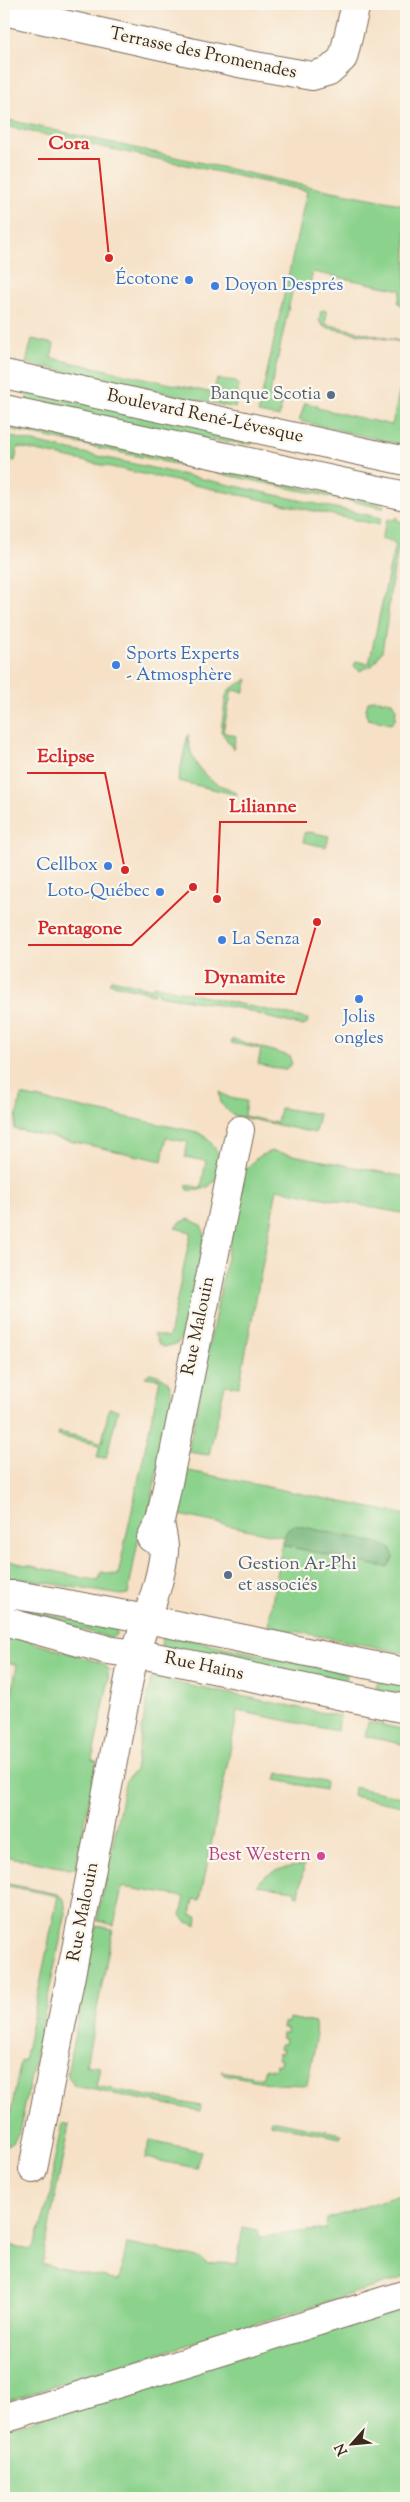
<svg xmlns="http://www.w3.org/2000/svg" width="410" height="2502" viewBox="0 0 410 2502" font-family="'Sorts Mill Goudy',serif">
<rect width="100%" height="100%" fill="#fbf7ec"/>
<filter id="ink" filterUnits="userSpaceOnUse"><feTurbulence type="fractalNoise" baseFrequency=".02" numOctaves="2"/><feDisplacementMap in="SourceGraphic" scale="10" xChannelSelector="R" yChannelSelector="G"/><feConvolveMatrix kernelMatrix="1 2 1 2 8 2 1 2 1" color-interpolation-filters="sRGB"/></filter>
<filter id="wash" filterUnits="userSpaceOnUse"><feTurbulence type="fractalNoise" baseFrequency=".0096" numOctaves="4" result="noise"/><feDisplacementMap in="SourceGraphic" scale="20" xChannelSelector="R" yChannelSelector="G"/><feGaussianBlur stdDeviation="1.12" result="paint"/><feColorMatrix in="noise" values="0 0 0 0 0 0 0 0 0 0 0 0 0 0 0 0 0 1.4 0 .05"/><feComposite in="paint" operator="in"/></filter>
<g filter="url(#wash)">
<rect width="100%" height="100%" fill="#f6e1c7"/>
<!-- green -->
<path fill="#8bd28c" stroke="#637e55" d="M4,119L306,186L406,205V307L398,303L401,290L313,272L309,288L293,287L270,394L283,400L279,417L258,413L307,191L4,126Z
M325,310L327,313L325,324L404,342L406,335V343L324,327L319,321L321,311Z
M32,339L54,344L51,358L213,393L217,379L235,382L239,386L235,408L26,363Z
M406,363V443L398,444L299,421L305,403L317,405V408L392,425Z
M27,392L253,437L252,444L190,438L27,401Z
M4,423L384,505L383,508L4,428Z
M4,435L20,439L381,518L379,525L18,447L15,461L4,459Z
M397,517V521H401L402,530L391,585L387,622L382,651L373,665L359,671L354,666L356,661L369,664L395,543L381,539L387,519L392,520Z
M248,679L244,692L232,690L223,732L236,736L233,749L221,731L226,696L230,689Z
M373,699L392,702L396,709L395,720L391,724L368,719C364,713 366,709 368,702Z
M188,734C189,755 198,773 217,784C224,787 233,789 238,795L178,781Z
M309,832L329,836L326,847L304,842V833Z
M112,979L152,989L153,985L308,1019L307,1024L303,1026L270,1018L243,1009L158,995V990H155L154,994L109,983Z
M233,1039L289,1056L292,1064L284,1070L258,1064L261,1049L231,1043Z
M219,1092L230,1098L246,1101L244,1116L277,1123L280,1108L319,1114L315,1133L232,1115L221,1104Z
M21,1095L197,1132C229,1147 227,1195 188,1190L186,1185L201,1188L206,1161L185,1157L188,1142L166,1138L162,1161L14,1129Z
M272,1151L406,1177V1214L277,1189L239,1387L225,1385L209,1455L188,1452L243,1176C249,1163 258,1155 272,1151Z
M189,1219L201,1225L205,1235L185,1332L177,1344L164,1347L159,1344L154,1334L169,1337L191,1232L175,1228L179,1223Z
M150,1373C164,1376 171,1381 172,1397L148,1517L140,1531L128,1594L121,1595L4,1576V1560L99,1581L101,1572L118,1575L160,1379L145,1377Z
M109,1408L118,1410L106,1458H97L100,1445L58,1436L59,1432L102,1442Z
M184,1470L406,1515V1653L268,1626L282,1545L378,1566H388L394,1557L287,1529L283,1537L175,1514Z
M12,1608L116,1627L117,1634L111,1638L12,1610Z
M4,1634L102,1663L110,1670L107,1673L109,1679L92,1760L97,1761L76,1867L70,1869L4,1856V1773L10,1739L4,1737L17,1665L4,1661Z
M167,1635L346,1673L347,1677L344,1683L161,1646L162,1637Z
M151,1678L340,1716L337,1731L238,1711L200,1900L194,1899L191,1914L198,1916L197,1925L186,1922L181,1915L185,1897L122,1887L114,1925L97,1921L125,1782L135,1770Z
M379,1679L406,1683V1698L379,1692L376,1686Z
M368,1722L406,1730V1745L365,1736Z
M278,1773L326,1782L325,1790L276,1780Z
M354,1787L406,1798V1807L353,1796Z
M304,1865L299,1896L295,1895V1890L257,1885C264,1870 289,1867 304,1865Z
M9,1884L58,1894L64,1899L66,1913L19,2133L13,2143L4,2147L21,2060L24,2061L58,1896L8,1886Z
M96,1926L113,1929L86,2065L100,2067L96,2086L201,2106L200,2111L74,2086L67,2074Z
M289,2018L315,2023L316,2040L307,2085L274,2084L223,2074L221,2071L262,2078L265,2068L275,2070L276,2064L279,2065L281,2060L278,2059V2053L281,2054L283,2050L279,2049L280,2044H284L285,2039L281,2038L282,2033H286L287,2028H283L284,2022L288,2023Z
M271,2120L341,2134L340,2138L270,2124Z
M62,2123L69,2125L42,2264L119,2281L127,2244L199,2258L208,2264L219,2262L237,2264L243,2227L258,2230L260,2237L326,2229L327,2219L406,2193V2277L4,2402V2244L30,2250L35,2244L52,2191L53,2167Z
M150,2140L201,2151L196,2168L145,2158Z
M406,2305V2498H4V2429Z"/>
<!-- forest -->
<path fill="#70b478" stroke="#566f4b" d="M295,1525L378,1543L390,1548L394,1557L388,1567L378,1566L282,1545L287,1529Z"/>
</g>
<g filter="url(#ink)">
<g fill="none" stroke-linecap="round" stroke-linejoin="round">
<defs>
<path id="minor" d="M4,11L244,64L312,76L329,71L343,58L356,4
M151,1538L160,1522L240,1130
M4,1595H15C146,1616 276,1647 406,1672
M4,1621L108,1650L155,1657L406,1709
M33,2169L130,1674C139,1632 159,1595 164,1552C165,1542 161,1531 160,1522"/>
<path id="major" d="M4,374L406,461
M4,409L406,496"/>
<path id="highway" d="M4,2419L406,2294"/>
</defs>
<!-- minor casing -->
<use href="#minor" stroke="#7c6a59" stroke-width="30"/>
<!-- major casing -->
<use href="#major" stroke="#7c6a59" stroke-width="30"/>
<!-- highway casing -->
<use href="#highway" stroke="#7c6a59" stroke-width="30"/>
<!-- minor -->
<use href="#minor" stroke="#fff" stroke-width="28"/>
<!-- major -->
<use href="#major" stroke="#fff" stroke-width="28"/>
<!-- highway -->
<use href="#highway" stroke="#fff" stroke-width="28"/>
</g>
</g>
<!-- markers -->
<g fill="#3f7fe0" stroke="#fbf7ec" stroke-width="2">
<circle cx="189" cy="280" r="5"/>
<circle cx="215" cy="286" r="5"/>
<circle cx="116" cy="665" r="5"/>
<circle cx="108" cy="866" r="5"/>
<circle cx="160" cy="892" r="5"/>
<circle cx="222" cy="940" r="5"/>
<circle cx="359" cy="999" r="5"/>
</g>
<g fill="#5c6f8a" stroke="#fbf7ec" stroke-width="2">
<circle cx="331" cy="395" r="5"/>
<circle cx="228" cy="1575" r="5"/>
</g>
<circle fill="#d1479c" stroke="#fbf7ec" stroke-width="2" cx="321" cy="1856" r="5"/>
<g text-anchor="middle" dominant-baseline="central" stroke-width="4.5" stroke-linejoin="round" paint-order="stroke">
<!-- street labels -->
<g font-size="18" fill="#3b2a1e" stroke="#fbf7ec">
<text transform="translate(203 54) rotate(12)">Terrasse des Promenades</text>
<text transform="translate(205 417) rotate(12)">Boulevard René-Lévesque</text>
<text transform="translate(199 1326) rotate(-78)">Rue Malouin</text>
<text transform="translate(204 1667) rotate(12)">Rue Hains</text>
<text transform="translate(84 1912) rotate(-79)">Rue Malouin</text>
</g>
<!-- shop labels -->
<g font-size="18" fill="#366cbe" stroke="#fbf7ec" text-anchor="end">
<text x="179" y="280">Écotone</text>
<text x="225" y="286" text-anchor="start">Doyon Després</text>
<text x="126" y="655" text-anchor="start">Sports Experts<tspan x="126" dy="21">- Atmosphère</tspan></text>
<text x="98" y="866">Cellbox</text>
<text x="150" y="892">Loto-Québec</text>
<text x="232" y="940" text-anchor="start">La Senza</text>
<text x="359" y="1018" text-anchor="middle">Jolis<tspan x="359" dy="21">ongles</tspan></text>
</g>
<!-- service labels -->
<g font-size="18" fill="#4e5e75" stroke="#fbf7ec" text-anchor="end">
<text x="321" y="395">Banque Scotia</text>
<text x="238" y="1565" text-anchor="start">Gestion Ar-Phi<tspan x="238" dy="21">et associés</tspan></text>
</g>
<!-- hotel labels -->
<g font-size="18" fill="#b23c85" stroke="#fbf7ec" text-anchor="end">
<text x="311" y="1856">Best Western</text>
</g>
</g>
<!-- callouts -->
<path fill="none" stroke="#d62828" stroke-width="2" d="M109 258L99 159H38M125 870L105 773H27M217 899L220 822H307M193 887L132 945H28M317 922L296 994H195"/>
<g fill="#d62828" stroke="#fbf7ec" stroke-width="2">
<circle cx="109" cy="258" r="5"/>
<circle cx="125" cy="870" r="5"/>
<circle cx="217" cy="899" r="5"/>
<circle cx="193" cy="887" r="5"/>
<circle cx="317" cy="922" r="5"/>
</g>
<g font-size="19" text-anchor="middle" font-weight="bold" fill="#d62828" stroke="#fbf7ec" stroke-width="4.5" stroke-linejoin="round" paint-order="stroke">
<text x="69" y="149">Cora</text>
<text x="66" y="762">Eclipse</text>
<text x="263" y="812">Lilianne</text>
<text x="80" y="934">Pentagone</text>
<text x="245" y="983">Dynamite</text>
</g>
<!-- margin -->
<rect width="410" height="2502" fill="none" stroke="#fbf7ec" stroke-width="20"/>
<!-- north arrow -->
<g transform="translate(352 2444) rotate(243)" stroke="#fbf7ec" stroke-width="4" paint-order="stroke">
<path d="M0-4L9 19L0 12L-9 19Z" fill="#3b2a1e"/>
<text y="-8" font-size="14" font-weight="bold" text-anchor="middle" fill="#3b2a1e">N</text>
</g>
</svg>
